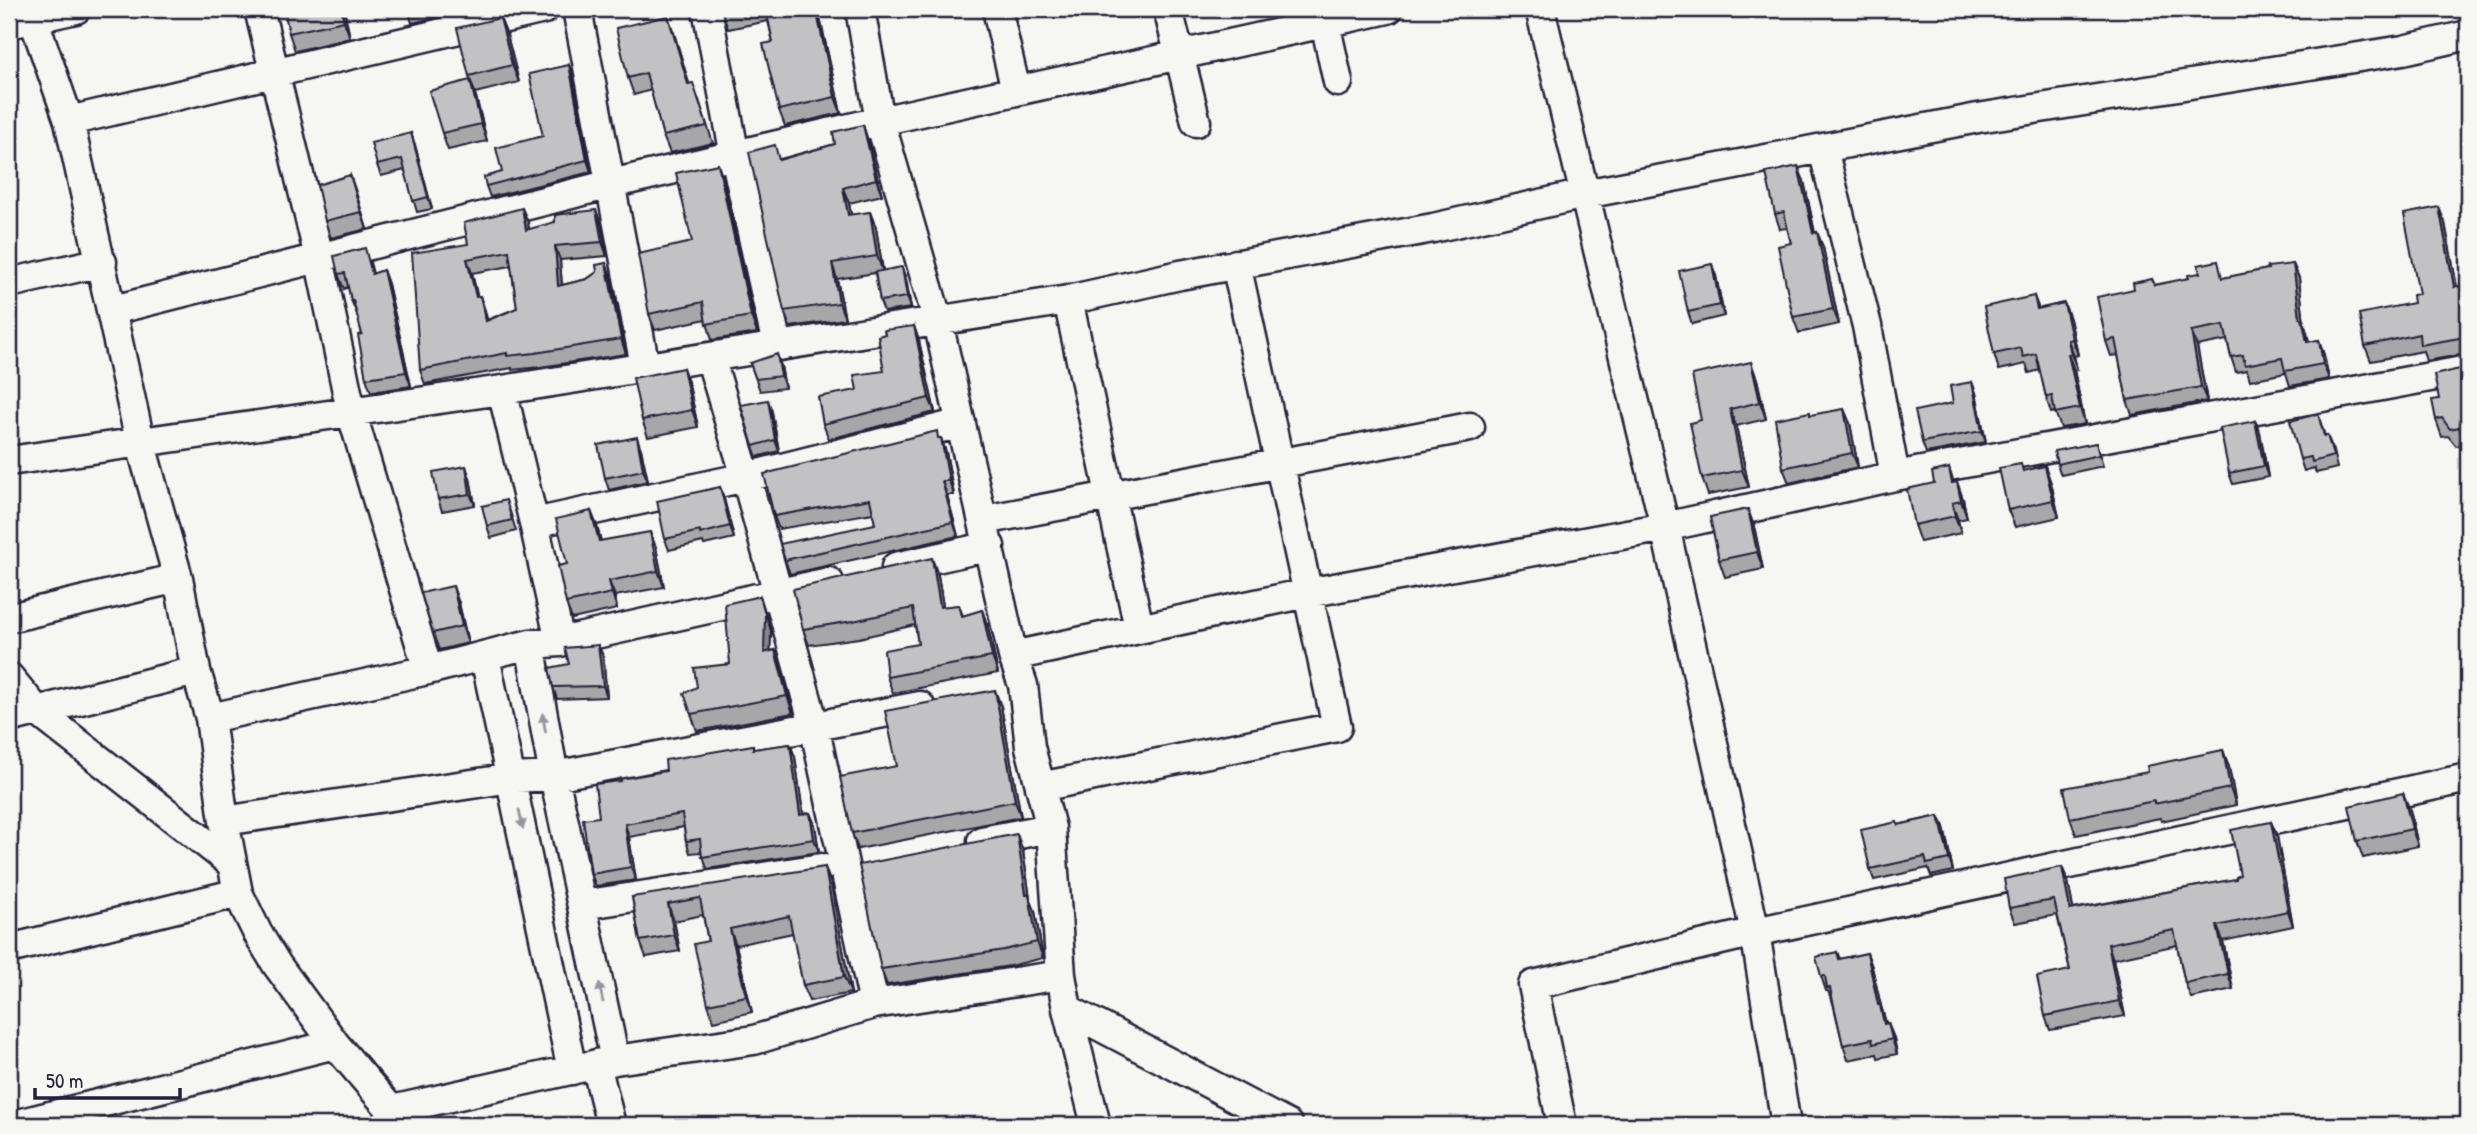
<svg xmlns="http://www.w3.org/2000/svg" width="2477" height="1134" viewBox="0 0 2477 1134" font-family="'Patrick Hand',sans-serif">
<rect width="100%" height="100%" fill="#f6f6f2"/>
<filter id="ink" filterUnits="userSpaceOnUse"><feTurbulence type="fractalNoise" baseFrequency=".0143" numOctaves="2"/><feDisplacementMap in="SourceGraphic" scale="14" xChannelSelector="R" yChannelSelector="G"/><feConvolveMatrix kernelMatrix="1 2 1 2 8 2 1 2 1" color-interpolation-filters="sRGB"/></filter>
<g filter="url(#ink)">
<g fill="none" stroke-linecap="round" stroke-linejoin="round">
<defs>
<path id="minor" d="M30,9L69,121L140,441L178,578L196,671L210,718L224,821L238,893L257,932L277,965L335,1044L404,1125
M259,9L319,257L351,411L428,670
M577,9L645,366
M707,9L735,156L777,345
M860,9L880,121L938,322L1013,656L1023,685L1030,747L1051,828L1061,975L1067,1009L1096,1125
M997,9L1016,91
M1168,9L1196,122
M1322,9L1338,82
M1540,9L1665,527L1755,932L1786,1125
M9,24L76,9
M69,121L544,9
M1823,149L1867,326L1895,476
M9,283L102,262
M1068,300L1139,628
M113,310L611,184L880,121L1388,9
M710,357L746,477L814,725L874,1004
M502,390L534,523L560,642
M9,461L502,390L1068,300L1180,275L1433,228L1585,194L1978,118L2403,50L2468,35
M984,520L1470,427
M534,523L746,477L961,423
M896,567L990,546
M9,618L178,578
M530,644L554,776L615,1060
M1013,656L1307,593L1665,527L1895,476L2468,370
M485,657L572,1070
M9,677L37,711L231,863
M9,718L196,671
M210,718L428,670L530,644L560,642L829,582
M1040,787L1337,727L1236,264
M224,821L512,778L554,776L920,706
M982,841L1051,828
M582,905L821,868
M9,949L238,893
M1067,1009L1288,1125
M596,1064L611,1125
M392,1110L615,1060L754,1040L874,1004L1061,975
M14,1125L335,1044
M1562,1125L1533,985L1755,932L2468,778"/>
</defs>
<!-- minor casing -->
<use href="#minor" stroke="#22223b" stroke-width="33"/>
<!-- minor -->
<use href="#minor" stroke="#f6f6f2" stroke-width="28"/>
</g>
<!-- wall -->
<path fill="#a7a7a9" stroke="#22223b" stroke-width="2" fill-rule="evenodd" d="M344,9L350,38L295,51L289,33Z
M408,9H436L438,17L412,23Z
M721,9H818L841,113L785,126L779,110L773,42L768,21L728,29Z
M674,33L689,83L699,100L713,143L670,153L663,136L651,90L634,95L628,78Z
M507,35L519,82L475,93L469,76Z
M569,65L573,77L591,172L490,197L486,186L543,136Z
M476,97L487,141L448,150L442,133Z
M863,125L868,141L882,195L849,203L851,215L870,212L876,228L883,270L906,279L911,308L884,312L880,301L875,273L837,279L845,319L790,327L784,311L780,159L835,144Z
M411,133L415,145L432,209L417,212L405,170L381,176L377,165Z
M350,175L367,229L331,238L325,221Z
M723,180L757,333L712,340L706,319L655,330L649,314L692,242Z
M1804,181L1815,233L1817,232L1823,247L1839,324L1799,333L1793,317L1791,243L1787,228L1780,229L1775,214Z
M596,210L601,224L607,256L560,260L562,285L587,279L597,272L606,263L611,277L626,354L540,367L512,370V368L425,384L420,370L468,244L528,222L529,230ZM511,266L517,308L487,320L480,296L477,297L472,273Z
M2445,223L2457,287L2461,286L2468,308V354H2465L2426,361L2423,351L2371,361L2365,346L2413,303L2419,294Z
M370,262L373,274L383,270L388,284L411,386L371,392L366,378L362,334L357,314L351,300L348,287L344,289L338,274Z
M2293,264L2299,278L2304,323L2309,342L2319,340L2324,355L2329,379L2290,386L2286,373L2250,380L2247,370L2236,372L2231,357L2227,340L2197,346L2207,401L2132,415L2127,400L2118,355L2111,356L2106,341L2134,289L2152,279L2155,285L2224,278Z
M1716,276L1724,316L1692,324L1688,312Z
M2034,296L2039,309L2064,303L2070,319L2078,355L2074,356L2077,369L2074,370L2085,424L2061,428L2055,412L2051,413L2046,397L2040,370L2029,373L2026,364L1999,370L1994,354Z
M914,326L919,341L935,412L829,439L823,424L857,390L884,371Z
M750,363L781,366L785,388L760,391Z
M2468,367V439L2465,444L2456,446L2448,436L2442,437L2436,420L2439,399Z
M683,368L689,385L698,427L648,437L642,420Z
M1757,379L1766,419L1736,426L1749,487L1708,495L1702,478L1701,420Z
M1972,382L1976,393L1986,442L1926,453L1922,442Z
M772,412L779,451L757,457L753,446Z
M2318,414L2325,436L2327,435L2332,447L2337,468L2316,473L2314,468L2304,471L2300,459Z
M2255,421L2260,432L2268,477L2233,484L2229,473Z
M1850,423L1858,467L1789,483L1783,468Z
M939,438H941L946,452L954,495H947L958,536L790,574L785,560L875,524L873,513L779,529L774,516Z
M2096,443L2103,466L2061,475L2057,464Z
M641,449L648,481L609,490L605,478Z
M2045,466L2051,483L2059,517L2015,527L2008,510L2023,471Z
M1949,468L1954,483L1957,482L1963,499L1967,518L1958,520L1961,533L1920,542L1914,525L1934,483Z
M470,478L475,505L442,511L438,499Z
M720,487L724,499L734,538L704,545L703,542L669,550L665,539Z
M510,511L516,531L491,538L487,526Z
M591,511L597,526L601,541L656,547L664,587L615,596L617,609L572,619L566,603L567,564Z
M1754,526L1763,569L1725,577L1719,560Z
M938,575L943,607L959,605L963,616L982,610L988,627L998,673L893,693L887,677L918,644L915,625L859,638L809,645L803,629Z
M760,596L771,631L770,651L775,650L781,667L793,713L697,731L691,714L697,687L730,664Z
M459,603L468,643L439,650L433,633Z
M598,645L603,656L607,697L557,699L553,687L569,664Z
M1001,706L1021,817L858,849L852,833L897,766Z
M790,744L795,757L803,814L810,813L815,825L819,852L707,869L702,852L690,853L686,841L684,827L629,837L636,880L596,886L591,874L599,817L621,781L666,771L753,745L754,749Z
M2223,750L2229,767L2236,805L2161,821L2160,818L2076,835L2070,818L2148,772Z
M2410,810L2418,846L2363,858L2357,841Z
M1939,816L1944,827L1953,871L1931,876L1928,868L1874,880L1870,869L1898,825Z
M2271,822L2277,836L2293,926L2223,941L2233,989L2191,998L2185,983L2177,945L2113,959L2125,1016L2050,1030L2045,1016L2070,970L2057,915L2015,923L2009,908L2062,867L2068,881L2073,909L2236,879L2240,875Z
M1023,851L1030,898L1035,911L1043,958L1010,966L887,985L881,969Z
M831,884L851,993L809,1001L803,985L793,933L736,945L752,1012L714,1021L708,1004V941L703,915L674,921L680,951L646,957L640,941L632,897Z
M1837,952L1840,959L1867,953L1872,967L1881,1006L1886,1023L1894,1038L1897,1054L1878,1058L1877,1054L1848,1060L1843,1045L1833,1003L1828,991H1826L1821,976Z"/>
<!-- shaded-wall -->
<path fill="#888889" stroke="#22223b" stroke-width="2" d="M341,9H344L350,38L344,21Z
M816,9H818L841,113L835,97Z
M668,16L674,33L694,101L688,84Z
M500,18L507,35L519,82L512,65Z
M569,65L573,77L591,172L587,160Z
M470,80L476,97L487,141L481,124Z
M863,125L868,141L882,195L876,179Z
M411,133L415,145L432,209L428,197Z
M718,164L723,180L757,333L751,316Z
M1798,166L1804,181L1818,248L1813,233Z
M350,175L356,192L367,229L361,212Z
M843,188L849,203L854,231L848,215Z
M2439,207L2445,223L2460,303L2454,287Z
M522,208L528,222L531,245L526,230Z
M596,210L601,224L607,256L602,242Z
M870,212L876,228L883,272L877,256Z
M1817,232L1823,247L1839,324L1833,309Z
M555,246L560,260L563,300L558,286Z
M467,259L472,273L481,311L476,297Z
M606,263L611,277L626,354L621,339Z
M832,263L837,279L845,319L839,303Z
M1712,264L1716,276L1724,316L1720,305Z
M2293,264L2299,278L2304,323L2307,332L2312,357L2300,318Z
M902,267L906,279L911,308L907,297Z
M383,270L388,284L411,386L406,372Z
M2461,286L2468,308V324Z
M480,296L485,310L491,335L486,321Z
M2064,303L2070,319L2078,355L2072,339Z
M914,326L919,341L935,412L929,398Z
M2191,331L2197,346L2207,401L2201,387Z
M2068,340L2074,356L2077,369L2071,354Z
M2319,340L2324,355L2329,379L2323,364Z
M777,354L781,366L785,388L781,376Z
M2068,354L2074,370L2085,424L2080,408Z
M1751,362L1757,379L1766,419L1760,402Z
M683,368L689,385L698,427L692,410Z
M1972,382L1976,393L1986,442L1982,431Z
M768,400L772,412L779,451L775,440Z
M1730,409L1736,426L1749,487L1742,470Z
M1844,409L1850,423L1858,467L1852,453Z
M2464,420L2468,433V439L2465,444L2459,427Z
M2255,421L2260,432L2268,477L2264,466Z
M637,437L641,449L648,481L643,470Z
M941,438L946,452L954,495L949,481Z
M466,466L470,478L475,505L470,494Z
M2045,466L2051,483L2059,517L2053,500Z
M942,481L947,495L958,536L953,522Z
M1957,482L1963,499L1967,518L1961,501Z
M720,487L724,499L734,538L730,526Z
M1952,503L1958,520L1961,533L1955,516Z
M1748,509L1754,526L1763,569L1757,552Z
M591,511L597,526L604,557L599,541Z
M650,532L656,547L664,587L658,571Z
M932,558L938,575L946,624L940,607Z
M609,581L615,596L617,609L612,593Z
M453,586L459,603L468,643L462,626Z
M760,596L771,631L770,670L764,653Z
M982,610L988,627L998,673L992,657Z
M598,645L603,656L607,697L603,686Z
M775,650L781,667L793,713L787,696Z
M995,690L1001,706L1021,817L1015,801Z
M790,744L795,757L805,827L800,815Z
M2223,750L2229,767L2236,805L2230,788Z
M2403,793L2410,810L2418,846L2412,829Z
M810,813L815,825L819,852L814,839Z
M1939,816L1944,827L1953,871L1949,859Z
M2271,822L2277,836L2293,926L2288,911Z
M625,824L629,837L636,880L631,867Z
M1017,834L1023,851L1030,898L1035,911L1043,958L1037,942L1026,895Z
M825,867L831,884L851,993L844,977Z
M2062,867L2068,881L2076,924L2070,910Z
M668,904L674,921L680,951L674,935Z
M2217,926L2223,941L2233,989L2228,974Z
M730,929L736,945L752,1012L746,996Z
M2108,944L2113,959L2125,1016L2119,1001Z
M1867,953L1872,967L1881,1006L1885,1019L1889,1038L1878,1005Z
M1888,1023L1894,1038L1897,1054L1892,1039Z"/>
<!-- building -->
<path fill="#c2c2c4" stroke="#22223b" stroke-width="2" fill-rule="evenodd" d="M284,9H341L344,21L289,33Z
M408,9H420L408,11Z
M721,9H743L722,13Z
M766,9H816L835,97L779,110L763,44L773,42Z
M668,16L688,84L693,83L707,126L663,136L646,73L628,78L616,28Z
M500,18L512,65L469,76L457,28Z
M569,65L587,160L486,186L484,177L502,172L496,148L543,136L529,74Z
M470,80L481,124L442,133L429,91Z
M863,125L876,179L843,188L848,215L870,212L877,256L832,263L839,303L784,311L749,152L775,145L779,160L835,144L833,132Z
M411,133L428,197L413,201L402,159L377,165L371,143Z
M718,164L751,316L706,324L703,302L649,314L638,254L692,242L676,173Z
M1798,166L1813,233L1817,232L1833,309L1793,317L1778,246L1791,243L1784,212L1775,214L1766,173Z
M350,175L361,212L325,221L317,185Z
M2439,207L2454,287L2461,286L2468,324V340L2459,338L2420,345L2419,334L2365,346L2359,314L2413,303L2412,295L2419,294L2404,214Z
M522,208L526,230L555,222V215L596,210L602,242L555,246L558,286L587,279L597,272L596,265L606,263L621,339L535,353L507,356V353L420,370L412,253L468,244L464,223ZM509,251L517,308L486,321L480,296L476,297L467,259Z
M365,248L372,274L383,270L406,372L366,378L358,335L362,334L353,300H351L345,273L338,274L334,256Z
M2218,261L2222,278L2268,269L2267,267L2293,264L2300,318H2302L2307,342L2319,340L2323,364L2285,371L2282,358L2245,365L2243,355L2231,357L2224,325L2191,331L2201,387L2127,400L2115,339L2106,341L2097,297L2134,289L2133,283L2152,279L2154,285L2189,278L2188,275L2200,273L2198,265Z
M1712,264L1720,305L1688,312L1679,271Z
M902,267L907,297L880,301L875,272Z
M2034,296L2037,309L2064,303L2072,339L2068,340L2071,354H2068L2080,408L2055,413L2052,396L2046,397L2036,354L2023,357L2021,348L1994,354L1984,307Z
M914,326L929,398L823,424L818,397L857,390L854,375L884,371L878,336L885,334L884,330Z
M777,354L781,376L756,379L750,363Z
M1751,362L1760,402L1730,409L1742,470L1702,478L1690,423L1701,420L1692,375Z
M2468,367V419L2464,420L2459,427L2450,429L2442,418L2436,420L2432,400L2439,399L2434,375Z
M683,368L692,410L642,420L633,378Z
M1972,382L1982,431L1922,442L1915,411L1953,403L1950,386Z
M768,400L775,440L753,446L741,405Z
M1844,409L1852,453L1783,468L1775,419L1810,412V415Z
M2318,414L2324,436L2327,435L2333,456L2312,462L2311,457L2300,459L2290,421Z
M2255,421L2264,466L2229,473L2220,428Z
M937,431L938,438H941L949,481H942L953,522L785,560L780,544L875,524L870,499L774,516L764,474Z
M637,437L643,470L605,478L598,445Z
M2096,443L2099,455L2057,464L2054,451Z
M2021,464L2023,471L2045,466L2053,500L2008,510L1999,468Z
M466,466L470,494L438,499L433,472Z
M1949,468L1952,483L1957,482L1961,501L1952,503L1955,516L1914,525L1907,489L1934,483L1932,472Z
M720,487L730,526L700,534V531L665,539L657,501Z
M506,500L512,520L487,526L482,506Z
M1748,509L1757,552L1719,560L1710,517Z
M591,511L599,541L650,532L658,571L609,581L612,593L566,603L558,566L567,564L556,519Z
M932,558L940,607L959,605L962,616L982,610L992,657L887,677L884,650L918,644L913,608L853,621L803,629L793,589Z
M453,586L462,626L433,633L421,593Z
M760,596L765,614L764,653L775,650L787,696L691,714L684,693L697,687L694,668L730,664L725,604Z
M598,645L603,686L553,687L549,668L569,664L565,648Z
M995,690L1015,801L852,833L840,777L897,766L885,711Z
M790,744L800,815L810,813L814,839L702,857L700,839L686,841L682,814L625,824L631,867L591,874L583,819L599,817L595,784L621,781L620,779L666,771L665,760L753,745V749Z
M2223,750L2230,788L2154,804V801L2070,818L2064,788L2148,772L2147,766Z
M2403,793L2412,829L2357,841L2349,806Z
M1939,816L1949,859L1927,864L1925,857L1870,869L1861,830L1897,822L1898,825Z
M2271,822L2288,911L2217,926L2228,974L2185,983L2174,930L2108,944L2119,1001L2045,1016L2037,977L2070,970L2054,900L2009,908L2004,879L2062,867L2070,910L2236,879V877L2240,875L2231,830Z
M1017,834L1026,895L1029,894L1037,942L1004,950L881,969L859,865Z
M825,867L844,977L803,985L789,916L730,929L746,996L708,1004L694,944L708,941L700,898L668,904L674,935L640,941L632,897Z
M1837,952L1839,959L1867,953L1878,1005H1880L1884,1024L1888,1023L1892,1039L1873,1044L1872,1039L1843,1045L1830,988H1827L1825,976H1821L1816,957Z"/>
<!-- one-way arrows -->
<defs><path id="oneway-solid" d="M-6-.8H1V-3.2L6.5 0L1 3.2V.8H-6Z" transform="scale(1.75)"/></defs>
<g fill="#9797a0">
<use href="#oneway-solid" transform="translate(544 723) rotate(-100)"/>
<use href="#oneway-solid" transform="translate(521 819) rotate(78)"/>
<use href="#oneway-solid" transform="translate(601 993) rotate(-102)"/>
</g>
</g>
<!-- margin -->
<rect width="2477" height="1134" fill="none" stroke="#f6f6f2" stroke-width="35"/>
<rect x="18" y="18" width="2442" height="1099" fill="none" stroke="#22223b" stroke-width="2.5" filter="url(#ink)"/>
<!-- scale -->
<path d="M35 1088v10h145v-10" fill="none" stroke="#22223b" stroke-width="3.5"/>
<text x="46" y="1088" font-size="21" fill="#22223b" stroke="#f6f6f2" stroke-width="5" paint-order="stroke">50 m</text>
</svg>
